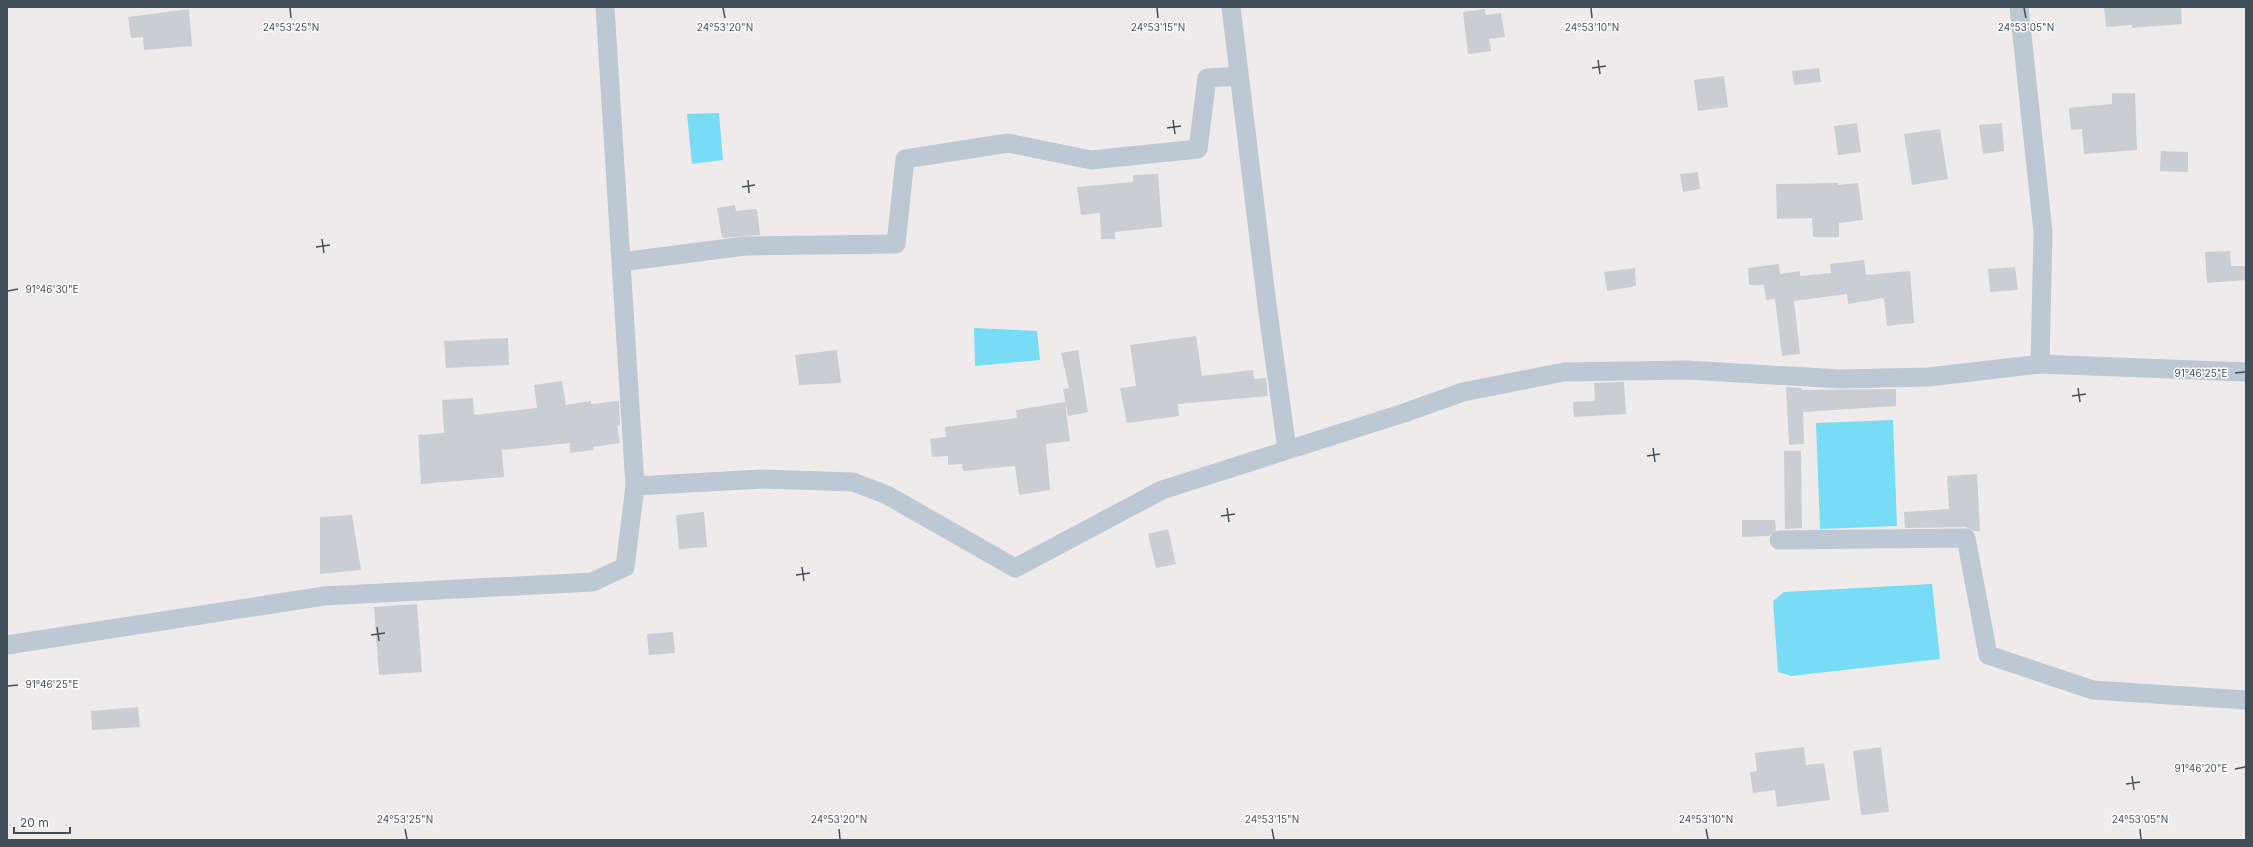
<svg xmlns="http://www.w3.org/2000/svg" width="2253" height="847" viewBox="0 0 2253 847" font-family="Inter,sans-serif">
<rect width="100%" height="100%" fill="#efebeb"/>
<!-- water -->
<path fill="#79dcf6" d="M719,113L723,160L692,164L687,114Z
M974,328L1037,331L1040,360L975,366Z
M1893,420L1897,526L1820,529L1816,423Z
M1932,584L1940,659L1792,676L1778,672L1773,601L1784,592Z"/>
<!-- building -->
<path fill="#c9cdd4" d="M2104,7H2181L2182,24L2132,28V25L2106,27Z
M189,9L192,46L144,50L143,37L131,38L128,17Z
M1485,9L1486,15L1501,13L1505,37L1489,39L1491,51L1468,54L1463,12Z
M1819,68L1821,82L1794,85L1792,71Z
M1724,76L1728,107L1698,111L1694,80Z
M2112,93H2135L2137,150L2084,154L2082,129L2071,130L2069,108L2112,104Z
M1857,123L1861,152L1838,155L1834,126Z
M2002,123L2004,151L1983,154L1979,125Z
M1940,129L1948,179L1912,185L1904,134Z
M2161,151L2188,152V172L2160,171Z
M1698,172L1700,189L1683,192L1680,174Z
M1158,174L1162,227L1115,232V239H1101L1100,213L1081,215L1077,187L1133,182V175Z
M1838,183V185L1858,183L1863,220L1839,223V237H1813L1812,218L1777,219L1776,184Z
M735,205L736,211L757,209L760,235L722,238L717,208Z
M2230,251L2231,266H2246V280L2207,283L2205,252Z
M1864,260L1866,275L1910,271L1914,323L1887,326L1884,298L1848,304L1847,294L1794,301L1800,354L1782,356L1775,299L1766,300L1764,285H1749L1748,268L1779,264L1780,274L1800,271V276L1831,273L1830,264Z
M2015,267L2018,290L1990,292L1988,269Z
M1635,268L1636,286L1607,291L1604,272Z
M1196,336L1202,376L1253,370L1254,379L1266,378L1268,396L1178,404L1179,416L1127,423L1120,388L1136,386L1130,345Z
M508,338L509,365L446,368L444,341Z
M837,350L841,383L799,385L795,355Z
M1078,350L1088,412L1068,416L1063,389L1069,388L1061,353Z
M562,381L566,405L591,401V404L619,401L620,425L617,426L620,443L593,447L594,450L570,453V443L502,450L504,477L421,484L418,435L444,433L442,400L473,398L474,415L537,408L534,385Z
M1624,382L1626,414L1574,417L1573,402L1595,401L1594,383Z
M1786,387L1802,388V390L1896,389V406L1803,412L1804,444L1789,445Z
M1065,402L1070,441L1046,444L1050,490L1019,495L1015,466L963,471L962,464L948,465V456L932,457L930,439L946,437L945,427L1017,418L1016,410Z
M1784,451H1801L1802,528L1785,529Z
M1977,474L1980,531H1974L1966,527L1905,528L1904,512L1949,509L1947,476Z
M704,512L707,547L679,549L676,515Z
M352,515L361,570L320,574V517Z
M1742,520H1775L1776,530L1769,536L1742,537Z
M1168,529L1176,564L1156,568L1148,534Z
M417,604L422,672L379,675L374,607Z
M673,632L675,653L649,655L647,634Z
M138,707L140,727L92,730L91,711Z
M1804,747L1806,765L1824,763L1830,800L1777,807L1775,790L1753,793L1750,772L1757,771L1755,753Z
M1881,747L1889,812L1861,815L1853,751Z"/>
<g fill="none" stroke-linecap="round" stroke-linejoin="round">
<!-- street -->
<path stroke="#bcc8d3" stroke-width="19" d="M605,7L635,486
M1231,7L1267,305L1287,449
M2019,7L2043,232L2040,364
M621,262L745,246L896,244L905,159L1008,143L1091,160L1198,149L1207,78L1239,76
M1779,540L1966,538L1988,655L2093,690L2246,700
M7,645L324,596L592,582L625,567L635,486L762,479L853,482L887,495L1015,568L1162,490L1404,413L1463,392L1564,372L1687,370L1841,379L1928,377L2040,364L2246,372"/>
</g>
<!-- ticks -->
<path fill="none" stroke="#414f5b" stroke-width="1.5" d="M290,8L291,18M723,8L725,18M1157,8L1158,18M1591,8L1592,18M2024,8L2026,18M1598,60L1600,74M1592,68L1606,66M1173,120L1175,134M1167,128L1181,126M748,180L749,193M742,187L755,185M322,239L324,253M316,247L330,245M8,291L18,289M2235,373L2245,372M2078,388L2080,402M2072,396L2086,394M1653,448L1655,462M1647,456L1660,454M1227,508L1229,522M1221,516L1235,514M802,567L804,581M796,575L810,573M377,627L379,641M371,635L385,633M8,686L18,685M2235,769L2245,767M2132,776L2134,790M2126,784L2140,782M405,829L407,839M839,829L840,839M1272,829L1274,839M1706,829L1708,839M2140,829L2141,839"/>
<g font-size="10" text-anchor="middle" fill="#414f5b" stroke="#fff" stroke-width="3" stroke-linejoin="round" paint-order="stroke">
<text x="291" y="31">24°53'25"N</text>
<text x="725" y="31">24°53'20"N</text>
<text x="1158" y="31">24°53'15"N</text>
<text x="1592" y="31">24°53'10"N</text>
<text x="2026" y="31">24°53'05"N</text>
<text x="52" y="293">91°46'30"E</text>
<text x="2201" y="377">91°46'25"E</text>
<text x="52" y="688">91°46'25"E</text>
<text x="2201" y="772">91°46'20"E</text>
<text x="405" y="823">24°53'25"N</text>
<text x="839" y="823">24°53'20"N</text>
<text x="1272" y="823">24°53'15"N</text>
<text x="1706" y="823">24°53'10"N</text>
<text x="2140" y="823">24°53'05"N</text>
</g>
<!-- border -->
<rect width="2253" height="847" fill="none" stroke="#414f5b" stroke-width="16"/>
<!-- scale -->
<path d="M14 827v6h56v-6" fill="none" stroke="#414f5b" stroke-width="2"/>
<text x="20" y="827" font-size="12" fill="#414f5b" stroke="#ffffff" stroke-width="3" paint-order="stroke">20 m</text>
</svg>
